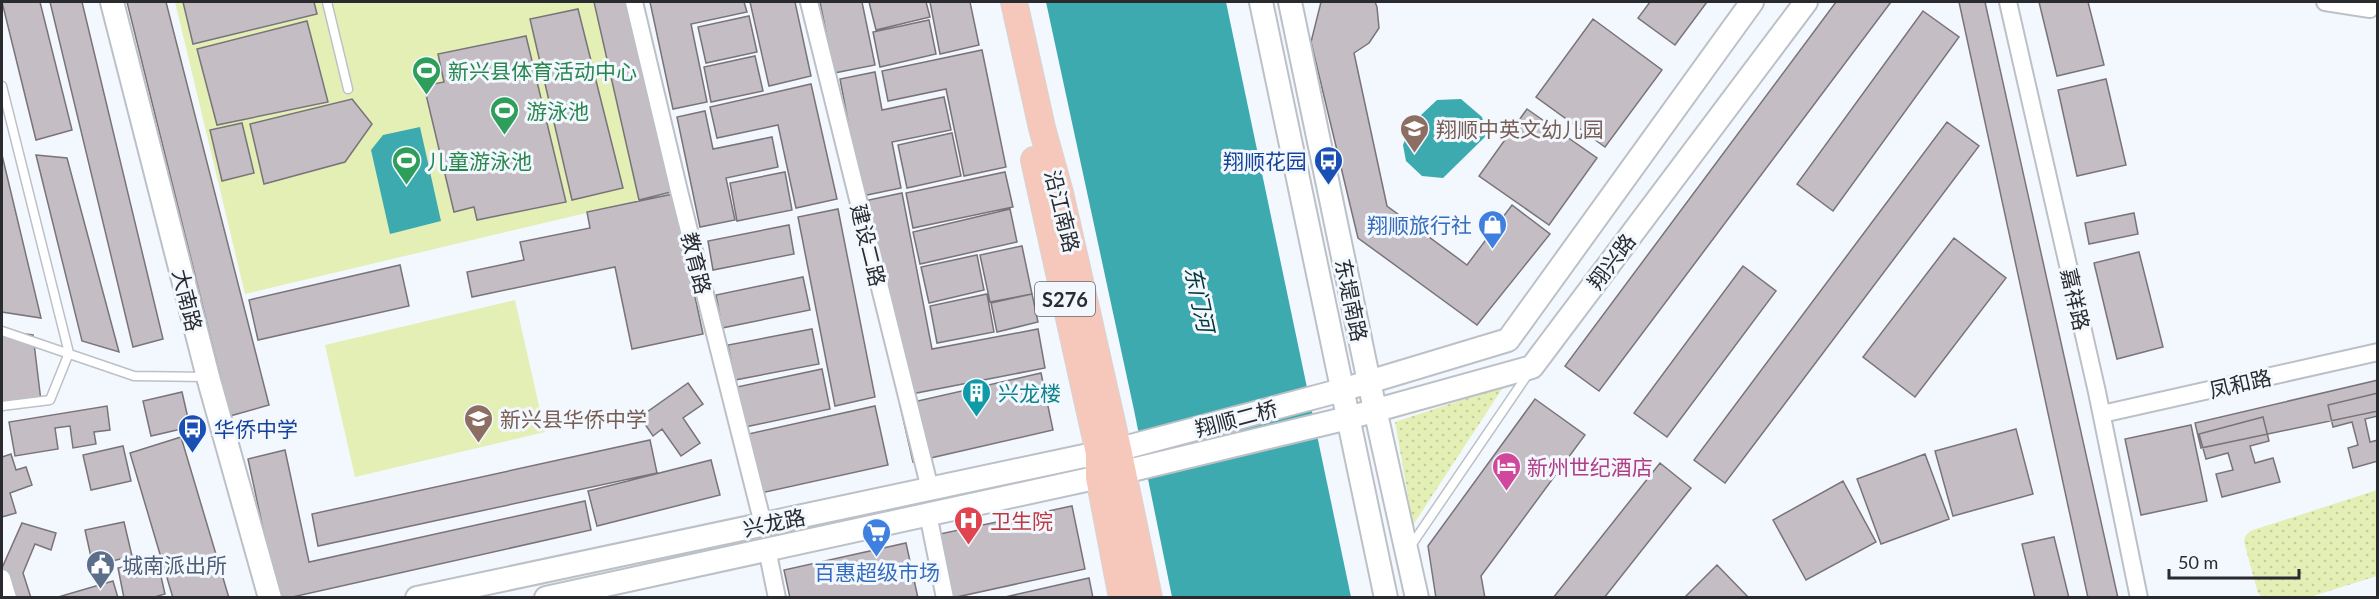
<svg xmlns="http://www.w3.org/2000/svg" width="2379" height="599" viewBox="0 0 2379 599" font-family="Lato,'Noto Sans SC',sans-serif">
<defs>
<pattern id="grass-dots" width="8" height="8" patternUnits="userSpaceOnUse" patternTransform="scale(1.5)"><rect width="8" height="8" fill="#e3efb5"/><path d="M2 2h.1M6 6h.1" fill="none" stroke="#c3cd9c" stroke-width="1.8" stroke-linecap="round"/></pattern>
</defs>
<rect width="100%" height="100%" fill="#f3f8fe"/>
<!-- grass -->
<path fill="url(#grass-dots)" d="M1504,386L1413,525L1395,422Z
M2377,490V576L2310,597H2262L2258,593L2244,542L2245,536L2250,531Z"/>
<!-- garden -->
<path fill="#e3efb5" d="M175,2H634L679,191L245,294Z
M515,300L545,432L355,477L325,345Z"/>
<!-- water -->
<path fill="#3caaaf" d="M1046,2H1226L1351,597H1172L1134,410Z
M1461,99L1482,117L1487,135L1443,178L1422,176L1406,161L1403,145L1409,130L1421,115L1437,100Z
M420,127L441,221L390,234L371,150L383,135Z"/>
<!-- building -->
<path fill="#c4bec4" stroke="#797479" stroke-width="1.5" d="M2,2H40L72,130L36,140Z
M50,2H82L163,339L133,347Z
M127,2H166L269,405L230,416Z
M183,2H314L317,14L193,44Z
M594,2H628L671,192L639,200Z
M650,2H744L747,12L691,24L707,102L673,109Z
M750,2H795L811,76L769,86Z
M820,2H862L875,65L834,73Z
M869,2H926L930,17L876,30Z
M930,2H970L979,45L940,54Z
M1321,2H1375L1377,7L1379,28L1369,43L1354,53L1387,206L1467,265L1512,205L1550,234L1477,325L1358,238L1311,42Z
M1650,2H1707L1675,45L1638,18Z
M1836,2H1891L1599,391L1565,366Z
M1959,2H1985L2118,598H2088Z
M2039,2H2088L2104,65L2057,76Z
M578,9L623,188L572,200L530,19Z
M1923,11L1959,37L1833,211L1797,184Z
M749,16L757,52L706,63L698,27Z
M1593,19L1662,70L1605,147L1536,97Z
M929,20L936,54L880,67L873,32Z
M307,21L328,102L217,125L197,49Z
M526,36L566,202L477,220L474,207L454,212L424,86L444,82L438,54Z
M982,50L1006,167L964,176L946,89L888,101L882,71Z
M755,56L763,91L711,102L704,67Z
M875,72L882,110L944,97L951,130L892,142L901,188L862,196L840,79Z
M2106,79L2126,165L2077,176L2058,90Z
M811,84L837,199L796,208L778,125L717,138L710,107Z
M352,99L372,124L345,162L264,184L250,124Z
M1527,109L1597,158L1549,225L1479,176Z
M705,111L713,149L772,137L778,167L726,178L735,220L700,227L677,117Z
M1947,122L1979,146L1725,483L1694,460Z
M242,123L254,173L222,181L210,130Z
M952,133L961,176L907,188L898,145Z
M2,155L41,318L2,312Z
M36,155L67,158L119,352L82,341Z
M785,172L792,210L737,221L730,183Z
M1005,172L1013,207L913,228L906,193Z
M902,193L932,349L1038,329L1045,368L901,396L864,201Z
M673,194L703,334L632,349L615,267L472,297L467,272L524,260L520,242L590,228L587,212Z
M838,209L875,397L835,406L798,217Z
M1010,209L1017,242L920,264L913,232Z
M2134,213L2138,234L2089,244L2085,223Z
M789,225L794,254L713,270L708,241Z
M1954,238L2006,278L1915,397L1863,357Z
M1022,246L1032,294L990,302L980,255Z
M2139,252L2163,347L2117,359L2094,263Z
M977,255L984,290L929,303L921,267Z
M400,265L409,306L258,340L249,300Z
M1743,266L1776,291L1667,437L1634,413Z
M803,277L810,310L722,328L716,295Z
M987,294L994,332L937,343L930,306Z
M1032,294L1038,322L997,332L991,303Z
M812,329L819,364L735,380L728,345Z
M2,331L33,335L41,401L2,405Z
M822,369L830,409L745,427L737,387Z
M1041,373L1053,430L913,462L900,405Z
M2378,380V411L2201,448L2195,423Z
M688,383L703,404L683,418L700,443L681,456L662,429L653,436L640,417Z
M182,392L190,427L151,436L143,401Z
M2378,393V416L2365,419L2370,442L2378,440V461L2353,468L2348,448L2358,445L2352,422L2333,427L2328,405Z
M1535,399L1585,435L1481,576L1485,598H1436L1428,546Z
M107,406L110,430L94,432L96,444L73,448L70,426L55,428L58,449L15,456L9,422Z
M875,406L888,465L756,494L744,435Z
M2263,417L2269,441L2250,446L2255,463L2273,458L2280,482L2222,497L2216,474L2233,470L2228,453L2206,459L2199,434Z
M2191,425L2207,501L2141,515L2125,439Z
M2016,429L2033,494L1953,516L1935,451Z
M181,437L229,598H173L130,453Z
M650,440L657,473L318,546L312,514Z
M123,446L131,481L91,490L83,455Z
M285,450L309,562L585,501L591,530L288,598H278L248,459Z
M11,454L16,470L26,467L32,485L10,493L16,513L2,517V457Z
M1925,454L1949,519L1881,544L1857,479Z
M711,460L720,495L597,526L588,491Z
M1660,463L1691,488L1604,598H1553Z
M1843,481L1876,542L1806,580L1773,520Z
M1072,506L1085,569L952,598L935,535Z
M124,522L132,556L93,566L85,530Z
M22,523L56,533L51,550L35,544L23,573L31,598H7L2,583V568Z
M2054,537L2069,598H2035L2022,544Z
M906,543L918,598H790L784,570Z
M157,559L165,594L151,598H124L118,568Z
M1717,565L1749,598H1684Z
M1089,578L1093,598H1001Z
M113,581L118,598H58V597Z"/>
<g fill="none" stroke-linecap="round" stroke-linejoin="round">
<defs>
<path id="lane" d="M327,2L348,89
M2,86L69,353L50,400L2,406
M2,331L134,376L207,377
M1410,547L1528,374"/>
<path id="street" d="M634,2L679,191L763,524
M809,2L930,489
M2008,2L2097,392L2139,598
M2325,2L2370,9
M2102,414L2378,352
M928,514L945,598
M767,549L777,598
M2,578L8,598"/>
<path id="secondary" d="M112,2L208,377L270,598
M1261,2L1386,598
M1290,2L1369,382L1417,598
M417,598L1131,446L1342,390L1508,340L1752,2
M546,598L1136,469L1348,418L1532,367L1806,2"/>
<path id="primary" d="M1014,2L1042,128L1060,193L1118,449L1149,598
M1034,160L1099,453V477L1122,598"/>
</defs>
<!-- lane casing -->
<use href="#lane" stroke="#bcc0c7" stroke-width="11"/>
<!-- street casing -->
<use href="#street" stroke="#bcc0c7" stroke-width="20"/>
<!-- secondary casing -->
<use href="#secondary" stroke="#bcc0c7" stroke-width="26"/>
<!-- primary casing -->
<use href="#primary" stroke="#d4d5d5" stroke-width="28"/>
<!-- lane -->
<use href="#lane" stroke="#fff" stroke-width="8"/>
<!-- street -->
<use href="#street" stroke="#fff" stroke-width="16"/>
<!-- secondary -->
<use href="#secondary" stroke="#fff" stroke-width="22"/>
<!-- primary -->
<use href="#primary" stroke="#f6c8bb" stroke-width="26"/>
</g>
<!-- icons -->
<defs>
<symbol id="stadium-pin" viewBox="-11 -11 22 30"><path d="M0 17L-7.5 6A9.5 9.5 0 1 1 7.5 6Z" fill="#2e9e5b" stroke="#f3f8fe"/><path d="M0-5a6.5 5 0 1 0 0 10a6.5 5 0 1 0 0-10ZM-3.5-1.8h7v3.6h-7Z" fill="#fff"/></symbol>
<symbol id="school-pin" viewBox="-11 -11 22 30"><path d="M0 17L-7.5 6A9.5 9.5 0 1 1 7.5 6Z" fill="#8d6e63" stroke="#f3f8fe"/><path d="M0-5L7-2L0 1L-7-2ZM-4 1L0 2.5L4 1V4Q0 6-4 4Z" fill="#fff"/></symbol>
<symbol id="bus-pin" viewBox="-11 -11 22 30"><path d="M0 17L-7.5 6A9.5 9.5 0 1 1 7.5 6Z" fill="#1a4fb4" stroke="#f3f8fe"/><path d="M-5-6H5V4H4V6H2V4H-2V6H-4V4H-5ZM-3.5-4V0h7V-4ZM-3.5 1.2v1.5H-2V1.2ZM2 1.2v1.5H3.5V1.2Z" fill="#fff"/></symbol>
<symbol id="shop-pin" viewBox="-11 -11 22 30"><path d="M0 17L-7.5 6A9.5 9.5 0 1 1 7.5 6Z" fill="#3f7fe0" stroke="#f3f8fe"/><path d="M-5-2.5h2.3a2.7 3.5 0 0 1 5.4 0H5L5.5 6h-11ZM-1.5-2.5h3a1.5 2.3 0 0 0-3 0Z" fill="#fff"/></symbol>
<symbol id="building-pin" viewBox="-11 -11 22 30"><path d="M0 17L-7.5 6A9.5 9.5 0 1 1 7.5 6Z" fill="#0f9aa8" stroke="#f3f8fe"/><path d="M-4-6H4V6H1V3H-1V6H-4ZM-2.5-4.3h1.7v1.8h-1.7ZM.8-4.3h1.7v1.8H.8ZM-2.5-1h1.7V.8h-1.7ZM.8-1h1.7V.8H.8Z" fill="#fff"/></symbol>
<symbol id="hotel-pin" viewBox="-11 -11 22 30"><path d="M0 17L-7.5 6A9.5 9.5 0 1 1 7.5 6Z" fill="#d1479c" stroke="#f3f8fe"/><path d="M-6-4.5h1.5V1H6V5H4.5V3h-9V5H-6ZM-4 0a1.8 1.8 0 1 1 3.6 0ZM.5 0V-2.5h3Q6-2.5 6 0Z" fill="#fff"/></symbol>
<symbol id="hospital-pin" viewBox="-11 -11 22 30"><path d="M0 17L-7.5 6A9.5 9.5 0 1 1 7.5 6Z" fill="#e0444e" stroke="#f3f8fe"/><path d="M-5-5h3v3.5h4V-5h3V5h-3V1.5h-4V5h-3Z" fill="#fff"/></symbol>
<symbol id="supermarket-pin" viewBox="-11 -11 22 30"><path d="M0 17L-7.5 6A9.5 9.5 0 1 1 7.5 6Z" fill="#3f7fe0" stroke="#f3f8fe"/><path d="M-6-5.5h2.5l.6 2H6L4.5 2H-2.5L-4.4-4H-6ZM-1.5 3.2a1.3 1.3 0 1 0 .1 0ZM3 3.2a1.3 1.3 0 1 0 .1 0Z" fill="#fff"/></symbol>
<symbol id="civic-pin" viewBox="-11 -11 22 30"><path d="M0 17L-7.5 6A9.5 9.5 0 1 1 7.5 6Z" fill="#5c6f8a" stroke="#f3f8fe"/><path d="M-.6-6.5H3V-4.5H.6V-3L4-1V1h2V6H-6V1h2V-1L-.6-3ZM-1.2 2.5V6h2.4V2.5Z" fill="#fff"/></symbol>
</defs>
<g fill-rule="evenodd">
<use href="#stadium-pin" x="410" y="54" width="33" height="45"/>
<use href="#stadium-pin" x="488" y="94" width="33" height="45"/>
<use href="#school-pin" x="1398" y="112" width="33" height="45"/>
<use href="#stadium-pin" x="390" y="144" width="33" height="45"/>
<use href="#bus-pin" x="1312" y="144" width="33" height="45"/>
<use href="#shop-pin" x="1476" y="208" width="33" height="45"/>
<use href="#building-pin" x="960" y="376" width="33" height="45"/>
<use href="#school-pin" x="462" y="402" width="33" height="45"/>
<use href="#bus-pin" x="176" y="412" width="33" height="45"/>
<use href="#hotel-pin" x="1490" y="450" width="33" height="45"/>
<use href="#hospital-pin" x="952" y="504" width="33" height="45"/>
<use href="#supermarket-pin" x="860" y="516" width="33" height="45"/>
<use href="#civic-pin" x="84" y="548" width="33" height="45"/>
</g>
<g text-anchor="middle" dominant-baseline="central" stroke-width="6" stroke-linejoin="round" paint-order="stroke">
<!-- shield labels -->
<rect fill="#f3f8fe" stroke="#66686c" stroke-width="1.5" x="1035" y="282" width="60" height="34" rx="4.5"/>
<g font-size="20" font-weight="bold" fill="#292b2e">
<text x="1065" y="299">S276</text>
</g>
<!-- leisure labels -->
<g font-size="21" fill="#27864d" stroke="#f3f8fe" text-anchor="start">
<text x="448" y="70">新兴县体育活动中心</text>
<text x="526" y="110">游泳池</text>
<text x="427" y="160">儿童游泳池</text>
</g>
<!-- education labels -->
<g font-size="21" fill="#785e54" stroke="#f3f8fe" text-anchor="start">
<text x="1436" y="128">翔顺中英文幼儿园</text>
<text x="500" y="418">新兴县华侨中学</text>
</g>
<!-- transit labels -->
<g font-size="21" fill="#164399" stroke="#f3f8fe" text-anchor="end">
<text x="1307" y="160">翔顺花园</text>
<text x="214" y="428" text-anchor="start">华侨中学</text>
</g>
<!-- street labels -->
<g font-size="21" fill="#292b2e" stroke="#f3f8fe">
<text transform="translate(1063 211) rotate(76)">沿江南路</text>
<text transform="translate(869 245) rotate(76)">建设二路</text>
<text transform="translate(1611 261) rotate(-53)">翔兴路</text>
<text transform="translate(697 263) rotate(76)">教育路</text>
<text transform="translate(2076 299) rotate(77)">嘉祥路</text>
<text transform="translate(188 300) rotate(76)">大南路</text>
<text transform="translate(1352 300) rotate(78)">东堤南路</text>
<text transform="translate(2240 383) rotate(-13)">凤和路</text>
<text transform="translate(1236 418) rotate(-15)">翔顺二桥</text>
<text transform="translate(774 522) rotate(-12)">兴龙路</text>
</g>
<!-- shop labels -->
<g font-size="21" fill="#366cbe" stroke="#f3f8fe" text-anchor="end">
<text x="1472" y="224">翔顺旅行社</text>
<text x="877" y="571" text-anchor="middle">百惠超级市场</text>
</g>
<!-- culture labels -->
<g font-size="21" fill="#0d838f" stroke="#f3f8fe" text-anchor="start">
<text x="998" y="392">兴龙楼</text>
</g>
<!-- hotel labels -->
<g font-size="21" fill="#b23c85" stroke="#f3f8fe" text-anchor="start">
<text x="1527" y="466">新州世纪酒店</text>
</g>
<!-- health labels -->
<g font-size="21" fill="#be3a42" stroke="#f3f8fe" text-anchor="start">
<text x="990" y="520">卫生院</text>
</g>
<!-- service labels -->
<g font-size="21" fill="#4e5e75" stroke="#f3f8fe" text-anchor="start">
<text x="122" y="564">城南派出所</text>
</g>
<!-- water labels -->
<g font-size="22" font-style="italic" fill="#013739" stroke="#f3f8fe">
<text transform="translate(1200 299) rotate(78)">东门河</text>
</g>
</g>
<!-- border -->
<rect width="2379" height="599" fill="none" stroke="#292b2e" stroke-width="6"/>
<!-- scale -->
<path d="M2169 569v9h130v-9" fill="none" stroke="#292b2e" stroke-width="3"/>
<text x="2178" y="569" font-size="18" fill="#292b2e" stroke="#f3f8fe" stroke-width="4.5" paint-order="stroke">50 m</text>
</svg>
